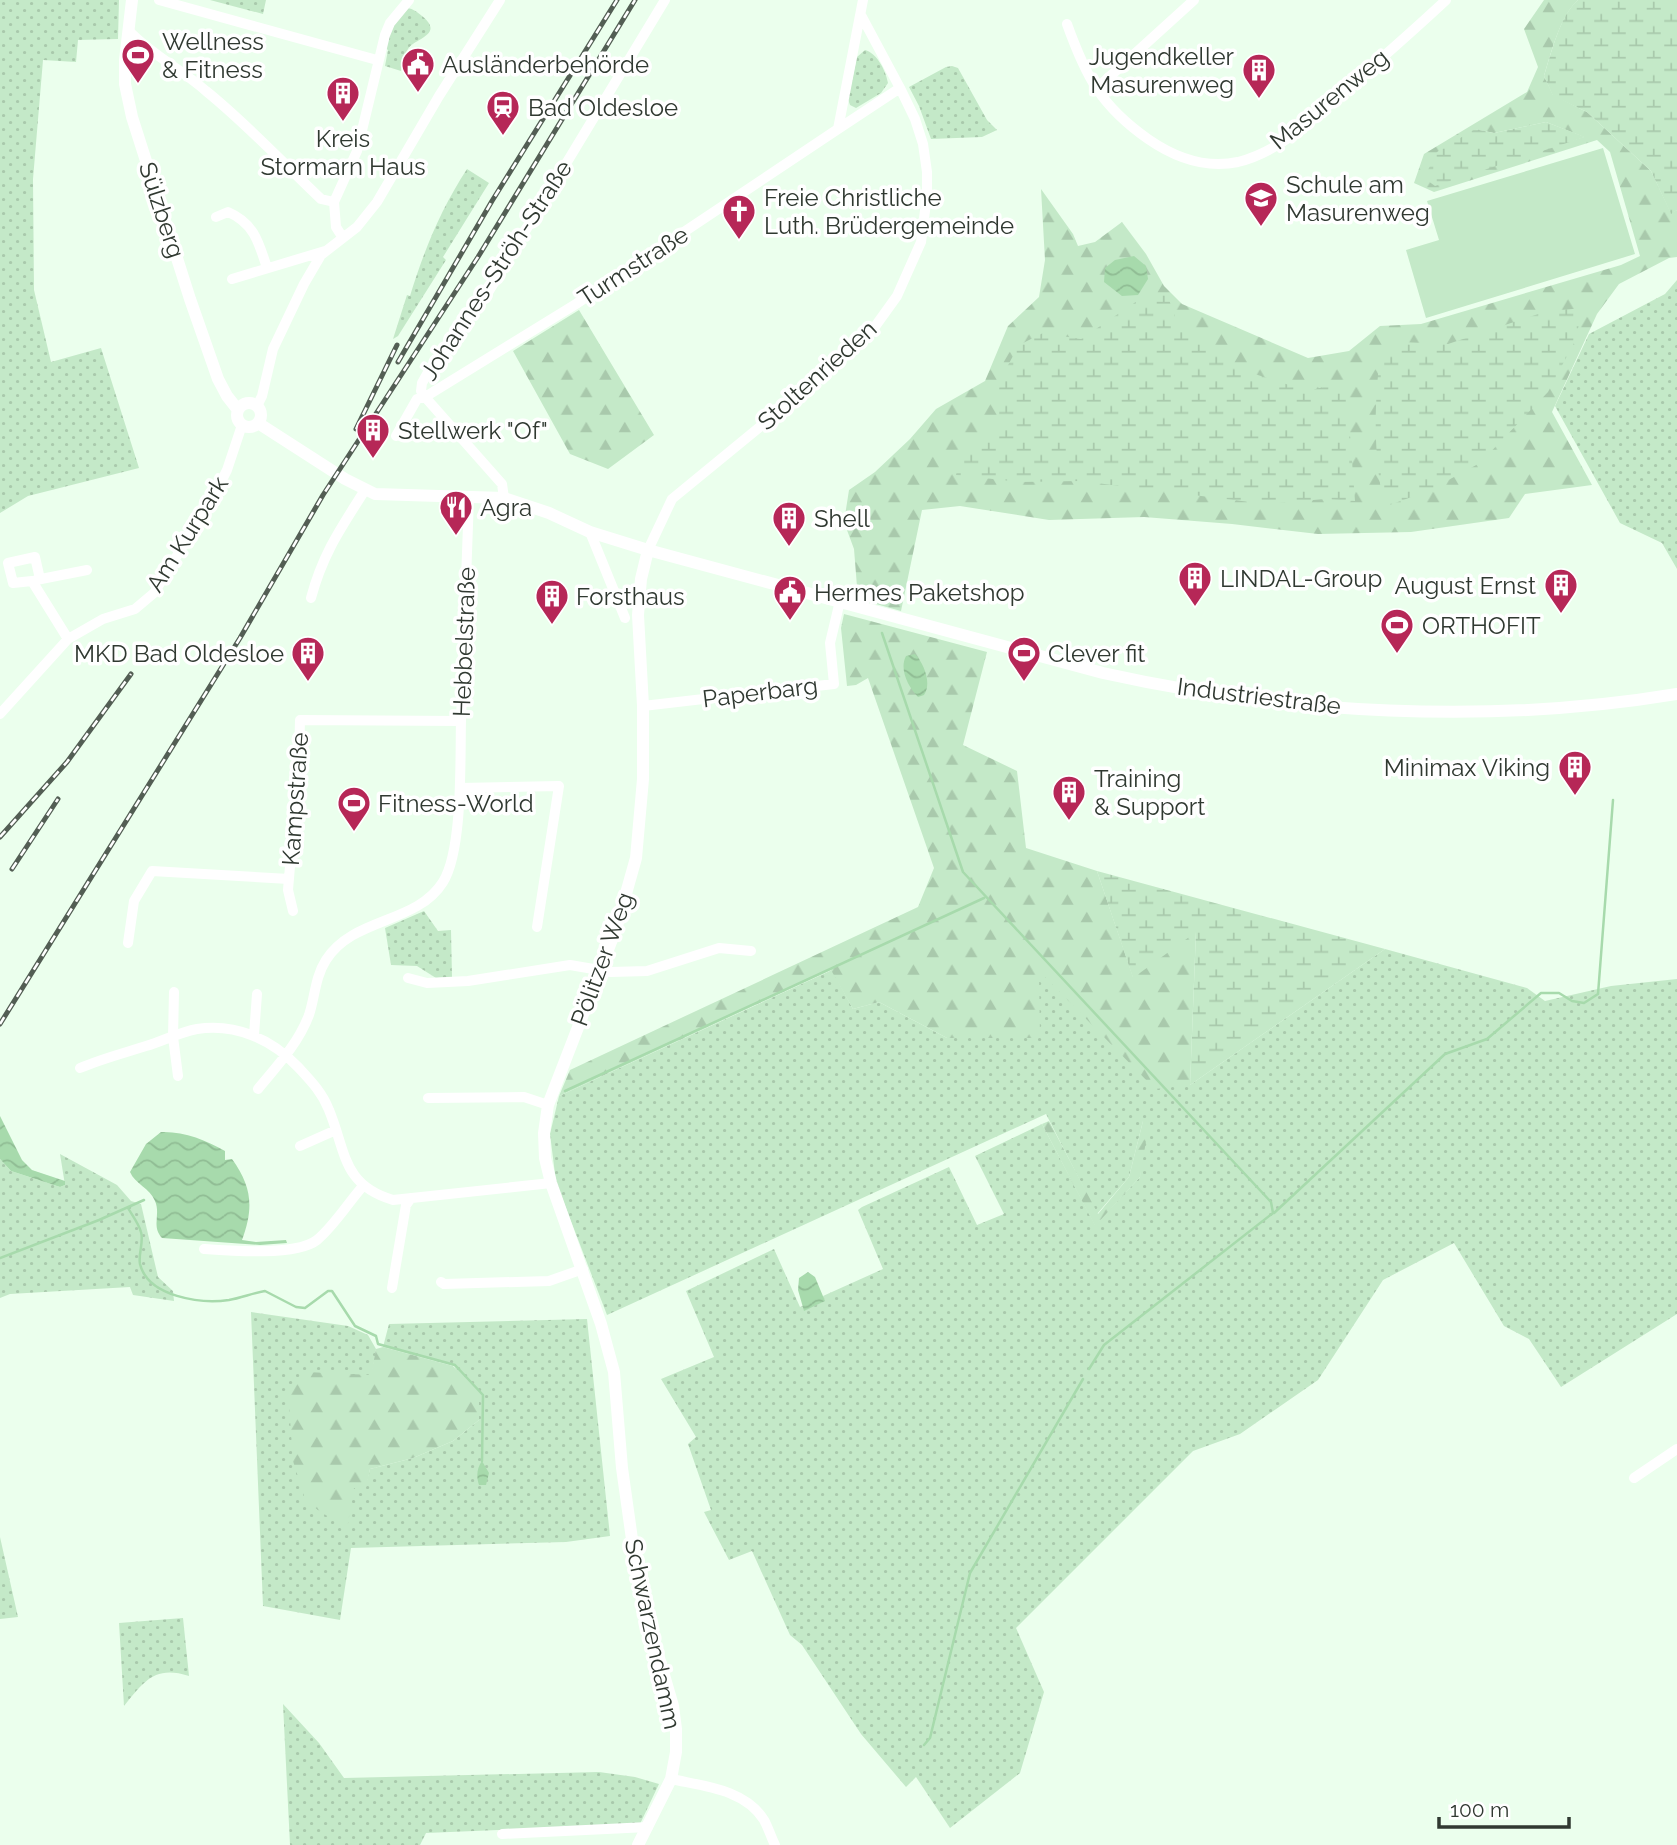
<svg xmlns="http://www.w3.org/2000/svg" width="1677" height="1845" viewBox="0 0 1677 1845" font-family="Raleway,sans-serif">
<defs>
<pattern id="green-dots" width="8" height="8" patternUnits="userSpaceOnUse" patternTransform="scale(1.75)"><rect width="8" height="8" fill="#c4e9c8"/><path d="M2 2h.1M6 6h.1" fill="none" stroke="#a9c9ac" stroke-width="1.8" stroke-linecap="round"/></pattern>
<pattern id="forest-firs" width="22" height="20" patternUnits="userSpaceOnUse" patternTransform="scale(1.75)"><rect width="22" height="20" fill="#c4e9c8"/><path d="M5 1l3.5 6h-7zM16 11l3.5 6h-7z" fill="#a9c9ac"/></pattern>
<pattern id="wetland-marsh" width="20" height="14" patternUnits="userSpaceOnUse" patternTransform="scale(1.75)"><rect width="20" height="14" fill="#c4e9c8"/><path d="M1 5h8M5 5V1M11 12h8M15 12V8" fill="none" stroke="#a9c9ac"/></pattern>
<pattern id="water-waves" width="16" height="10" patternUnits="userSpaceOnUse" patternTransform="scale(1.75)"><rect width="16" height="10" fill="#a7daac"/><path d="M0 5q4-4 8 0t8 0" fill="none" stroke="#90bc94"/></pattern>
</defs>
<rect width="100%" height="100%" fill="#ebffed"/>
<!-- green -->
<path fill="url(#green-dots)" d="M0,0H119L118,39L78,40L76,62L43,60L33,179L34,290L51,362L101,348L139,468L28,496L0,513Z
M210,0H266L263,14Z
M407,8C414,9 417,12 422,16C445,35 415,38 408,49C404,55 403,64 401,71L385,66L388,50L384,47L394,25Z
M865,50C877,53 886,71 888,83L881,93L856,108L850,105L848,99L857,57Z
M952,66L958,68L987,120L997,130L982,137L931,139L919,106L909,87L946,67Z
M467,169L489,183L443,257L446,260L398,336L393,339L407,295L410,296C424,250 441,209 467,169Z
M1677,280V569L1662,543L1620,523L1555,406L1589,334L1665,294Z
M424,911L438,931L451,930L452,977L436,978L417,966L391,965L385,928Z
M1385,949L1527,988L1545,1001L1611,986L1677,979V1314L1561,1387L1529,1339L1504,1326L1454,1243L1383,1280L1318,1380L1240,1434L1193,1451L1016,1628L1044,1692L1020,1773L950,1828L916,1777L906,1787L861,1734L802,1645L790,1635L752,1551L729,1560L704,1512L711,1510L688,1444L696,1437L661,1379L714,1357L686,1291L774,1249L800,1307L803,1306L805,1310L824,1301L823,1296L883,1269L858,1210L862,1207L949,1167L977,1225L1004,1214L975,1156L1042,1124L1095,1225L1140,1177L1143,1121L1129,1177L1097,1214L1046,1114L607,1315L556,1182L550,1134L559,1096L832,970L853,1009L879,1002L947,1038H1039V970L1190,1085Z
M60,1154L117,1185L131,1201L141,1204L158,1277L173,1291L174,1301L133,1295L130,1287L10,1294L0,1298V1159L11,1171L60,1187L65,1185Z
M251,1312L348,1326L368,1335L376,1349L354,1487L365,1488L370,1469L413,1458L453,1441L479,1420L454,1366L383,1347L389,1324L587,1319L610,1536L566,1542L351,1548L340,1620L263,1606Z
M0,1537L18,1617L0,1619Z
M183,1618L189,1676C154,1665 144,1682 124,1706L119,1623Z
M283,1704L319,1743L344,1778L599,1772L635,1777L659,1784L640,1824L426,1833L420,1845H290Z"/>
<!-- forest -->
<path fill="url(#forest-firs)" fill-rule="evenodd" d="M1544,0H1578C1560,16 1551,53 1544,76L1553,95L1587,112L1651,171L1671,213L1677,210V257L1669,258L1619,284L1597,314L1552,412L1592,485L1525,494L1509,518L1411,532L1318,534L1232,524L1144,517L1049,520L960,506L922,510L901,611L858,599L854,549L844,522L849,490L875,472L910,439L936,409L985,381L1008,326L1039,297L1045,260L1041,189L1073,234L1078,246L1095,242L1122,222L1146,254L1164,286L1182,304L1308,358L1349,351L1380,326L1421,324L1621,265L1640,256L1610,152L1597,140L1434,192L1414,183L1424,154L1527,92L1538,67L1524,29ZM1546,122L1584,137L1547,148L1474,129L1494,133Z
M579,310L654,435L608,469L570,454L513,351Z
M844,614L987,652L963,745L1017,771L1026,848L1097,871L1133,977L1196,931L1190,1085L1155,1089L1039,971L1040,1038H947L879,1002L853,1009L831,970L559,1096L570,1070L918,907L934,868L868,678L856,685L847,686L841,628Z
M1049,1121L1098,1214L1129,1177L1143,1121L1149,1123L1140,1177L1095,1226L1042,1124Z
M383,1347L453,1366L479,1397V1420L453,1441L413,1458L370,1469L366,1488H354L347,1529L306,1502L293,1461L288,1391L306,1372L371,1375L376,1349Z"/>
<!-- wetland -->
<path fill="url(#wetland-marsh)" d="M1578,0H1677V210L1671,214L1651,171L1587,112L1553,96L1544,76C1551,54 1560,15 1578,0Z
M1546,122L1585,137L1435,186L1424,178L1437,152L1475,129L1494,133Z
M1167,294L1177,322L1239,369L1308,391L1346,381L1355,501L1325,499L1266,504L1080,481L1021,482L956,475L961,455L1000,426L997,406L1000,380L1019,345L1043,333L1081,339L1146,295Z
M1582,308L1576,339L1548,392L1480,463L1428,491L1384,507C1374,454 1374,417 1379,364L1401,342L1448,344L1544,312Z
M1097,871L1385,949L1190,1085L1196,932L1133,978Z"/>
<!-- pitch -->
<path fill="#c4e9c8" d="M1603,148L1635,254L1426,318L1406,250L1439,240L1427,201Z"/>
<!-- water -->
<path fill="url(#water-waves)" d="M1134,256L1146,266L1148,279L1138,295L1122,296L1104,282L1105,268L1115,260Z
M915,654C924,664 932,683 924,695L918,697C908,687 899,669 906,656Z
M0,1116L22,1160L32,1170L65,1181V1185L60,1187L11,1171L0,1159Z
M161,1132C183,1131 206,1140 225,1151V1160L232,1159C252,1187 254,1207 242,1240L256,1242L286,1240L287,1243L260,1245L162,1238C151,1226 161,1215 155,1201C150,1188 135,1184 130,1172L146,1144Z
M808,1272L815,1277L825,1301L804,1311L798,1290L799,1278Z
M482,1461L489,1473L486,1485H479C476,1476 477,1468 482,1461Z"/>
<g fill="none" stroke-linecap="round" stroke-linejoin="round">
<!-- stream -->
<path stroke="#a7daac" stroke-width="2.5" d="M882,633L963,872L1271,1202L1273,1213L1104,1345L1089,1369
M565,1091L984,898
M128,1208C132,1215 139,1224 141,1232C144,1242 138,1254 140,1264C148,1297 201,1304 229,1300C241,1298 253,1293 265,1291L296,1307L305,1308L328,1291H332L355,1326L376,1336L378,1344L455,1365L483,1395L482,1461
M1274,1213L1445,1054L1487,1039L1541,993H1559L1572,1001L1584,1003L1598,994L1613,800
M0,1258L99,1220L144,1200
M924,1745L930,1738L970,1573L1083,1379"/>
<!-- minor -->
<path stroke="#fff" stroke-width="10" d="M159,0L377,60
M1067,24C1086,77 1101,106 1148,139C1174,157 1205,169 1238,162C1283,151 1318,114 1351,85C1383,57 1415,29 1446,0
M129,31C152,55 181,69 206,91C247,124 283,163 321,199L334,202
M1096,89L1194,0
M838,129L900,88
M216,217L228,212C254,223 259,243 267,268
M343,238L336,227L334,202L357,151L385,35L390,23L409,0
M232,279L325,251
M257,406L262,396L273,349L304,284L321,255L357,227L377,202L439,96L500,0
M396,436L417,399L425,397L576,304L838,129L863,0
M504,498L502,484L425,397L421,391L422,383L431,367L486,296L665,0
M590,532L625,618
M648,550L672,499L784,407L874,328L897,296L921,242L927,195V172L923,144L915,119L900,88L861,15
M40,579L35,557L8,563L13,583L32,581L68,639
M36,580L87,570
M311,598C323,553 341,528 365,490
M643,706L834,684L830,643L840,601
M0,714L68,639L103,619L135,609L154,593L215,494L227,470L242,425
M460,788L559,786L537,927
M293,911L288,890L299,760L300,720L461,721
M128,943L134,901L152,871L289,879
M408,978L427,983L468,981L570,965L611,972L647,971L719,948L751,951
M174,992L173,1037L178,1076
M254,1035L257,994
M80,1068C101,1059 124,1053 146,1046C163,1041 180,1032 197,1029C235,1023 272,1039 298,1067C310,1080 322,1092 329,1110C346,1151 342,1185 393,1200L551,1183
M258,1089C277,1066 298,1044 309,1015C315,997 315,977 326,960C353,917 417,924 443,882C463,850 460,760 461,720C463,645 466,571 469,497
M428,1098L524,1097L548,1105
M300,1146L336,1130
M204,1249C231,1251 297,1256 317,1240C334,1226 348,1203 363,1186
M441,1282L444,1284L549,1281L583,1269
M392,1288L406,1205L411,1198
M1634,1478L1677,1449
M671,1779C703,1786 745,1789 764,1820C768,1827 771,1837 775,1845
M502,1834L648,1827"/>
<!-- tertiary -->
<path stroke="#fff" stroke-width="12" d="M132,0L125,60V84L132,117L190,299L218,379L227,396L238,410
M237 415a12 12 0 1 1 24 0a12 12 0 1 1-24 0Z
M258,423L345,479L375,494L504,498L549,513L590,532L648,550"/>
<!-- secondary -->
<path stroke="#fff" stroke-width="12" d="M638,1845L671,1779L676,1752V1729L673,1706L639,1589L622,1468L614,1372L601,1324L551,1183L545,1158L544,1133L548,1105L616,929L636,858L643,779V706L638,615L641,579L648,550L1103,673C1287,714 1491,725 1677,694"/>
<defs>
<path id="rail" d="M398,362L492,201L617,0
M356,429L397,345
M0,837L67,762L131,674
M12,869L58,799
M0,1024L240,638L323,495L478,257L635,0"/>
</defs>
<!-- rail casing -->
<use href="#rail" stroke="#535e54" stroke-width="5"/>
<!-- rail -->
<use href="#rail" stroke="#fff" stroke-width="2.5" stroke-dasharray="8" stroke-linecap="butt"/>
</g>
<!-- icons -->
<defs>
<symbol id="stadium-pin" viewBox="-11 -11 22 30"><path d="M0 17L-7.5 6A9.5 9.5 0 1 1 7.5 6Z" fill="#b62757" stroke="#fff"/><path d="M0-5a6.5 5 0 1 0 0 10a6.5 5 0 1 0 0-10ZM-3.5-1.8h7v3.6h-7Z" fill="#fff"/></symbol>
<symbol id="civic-pin" viewBox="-11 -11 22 30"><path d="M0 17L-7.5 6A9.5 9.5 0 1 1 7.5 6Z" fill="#b62757" stroke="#fff"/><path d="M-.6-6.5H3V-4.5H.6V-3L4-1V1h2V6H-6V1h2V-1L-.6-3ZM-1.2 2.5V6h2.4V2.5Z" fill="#fff"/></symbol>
<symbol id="building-pin" viewBox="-11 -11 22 30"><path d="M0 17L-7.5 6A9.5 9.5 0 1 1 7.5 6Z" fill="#b62757" stroke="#fff"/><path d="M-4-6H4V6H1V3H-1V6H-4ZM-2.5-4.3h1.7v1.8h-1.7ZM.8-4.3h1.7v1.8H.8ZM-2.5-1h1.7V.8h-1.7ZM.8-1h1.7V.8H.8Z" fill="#fff"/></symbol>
<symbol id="station-pin" viewBox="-11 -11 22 30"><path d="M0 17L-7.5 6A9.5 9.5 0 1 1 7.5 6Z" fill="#b62757" stroke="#fff"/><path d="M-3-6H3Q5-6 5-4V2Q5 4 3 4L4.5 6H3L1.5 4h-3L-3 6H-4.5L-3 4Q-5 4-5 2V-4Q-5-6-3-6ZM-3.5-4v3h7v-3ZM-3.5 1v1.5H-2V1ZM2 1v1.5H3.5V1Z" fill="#fff"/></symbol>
<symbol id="school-pin" viewBox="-11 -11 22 30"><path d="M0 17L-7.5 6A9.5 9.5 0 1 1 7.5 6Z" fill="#b62757" stroke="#fff"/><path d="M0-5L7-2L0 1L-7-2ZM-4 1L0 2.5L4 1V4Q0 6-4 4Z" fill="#fff"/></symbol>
<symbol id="church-pin" viewBox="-11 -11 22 30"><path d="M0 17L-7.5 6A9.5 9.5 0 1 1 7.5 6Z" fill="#b62757" stroke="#fff"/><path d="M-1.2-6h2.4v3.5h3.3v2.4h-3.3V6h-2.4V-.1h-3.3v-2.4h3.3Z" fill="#fff"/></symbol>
<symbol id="restaurant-pin" viewBox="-11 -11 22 30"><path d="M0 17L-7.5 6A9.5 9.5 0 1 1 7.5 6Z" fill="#b62757" stroke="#fff"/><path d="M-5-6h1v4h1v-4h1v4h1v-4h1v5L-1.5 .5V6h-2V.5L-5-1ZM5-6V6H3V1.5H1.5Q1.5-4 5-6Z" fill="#fff"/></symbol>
</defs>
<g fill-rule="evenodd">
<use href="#stadium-pin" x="119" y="36" width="38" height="52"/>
<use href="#civic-pin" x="399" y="45" width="38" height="52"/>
<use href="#building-pin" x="1240" y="51" width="38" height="52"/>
<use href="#building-pin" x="324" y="74" width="38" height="52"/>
<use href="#station-pin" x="484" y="88" width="38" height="52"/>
<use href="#school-pin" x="1242" y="179" width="38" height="52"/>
<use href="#church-pin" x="720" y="192" width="38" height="52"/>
<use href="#building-pin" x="354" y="411" width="38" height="52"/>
<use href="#restaurant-pin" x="437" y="488" width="38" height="52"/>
<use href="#building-pin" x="770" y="499" width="38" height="52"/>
<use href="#building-pin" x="1176" y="559" width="38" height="52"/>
<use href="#building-pin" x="1542" y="566" width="38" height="52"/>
<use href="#civic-pin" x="771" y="573" width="38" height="52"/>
<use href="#building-pin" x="533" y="577" width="38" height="52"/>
<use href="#stadium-pin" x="1378" y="606" width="38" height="52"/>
<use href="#building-pin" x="289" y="634" width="38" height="52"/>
<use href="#stadium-pin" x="1005" y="634" width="38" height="52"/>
<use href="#building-pin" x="1556" y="748" width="38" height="52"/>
<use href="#building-pin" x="1050" y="773" width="38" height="52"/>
<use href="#stadium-pin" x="335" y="784" width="38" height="52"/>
</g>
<g text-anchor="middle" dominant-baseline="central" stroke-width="7" stroke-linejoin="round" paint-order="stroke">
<!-- poi labels -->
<g font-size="24" fill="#303931" stroke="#fff" text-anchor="start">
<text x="162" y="41">Wellness<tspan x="162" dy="28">&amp; Fitness</tspan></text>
<text x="1234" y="56" text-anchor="end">Jugendkeller<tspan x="1234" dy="28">Masurenweg</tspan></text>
<text x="442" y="64">Ausländerbehörde</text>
<text x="528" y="107">Bad Oldesloe</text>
<text x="343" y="138" text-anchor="middle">Kreis<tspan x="343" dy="28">Stormarn Haus</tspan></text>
<text x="1286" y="184">Schule am<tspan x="1286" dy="28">Masurenweg</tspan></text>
<text x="764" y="197">Freie Christliche<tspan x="764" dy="28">Luth. Brüdergemeinde</tspan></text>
<text x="398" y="430">Stellwerk "Of"</text>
<text x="480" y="507">Agra</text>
<text x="814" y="518">Shell</text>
<text x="1220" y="578">LINDAL-Group</text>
<text x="1536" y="585" text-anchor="end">August Ernst</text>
<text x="814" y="592">Hermes Paketshop</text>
<text x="576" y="596">Forsthaus</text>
<text x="1422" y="625">ORTHOFIT</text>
<text x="284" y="653" text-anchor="end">MKD Bad Oldesloe</text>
<text x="1048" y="653">Clever fit</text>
<text x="1550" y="767" text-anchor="end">Minimax Viking</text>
<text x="1094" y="778">Training<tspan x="1094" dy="28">&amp; Support</tspan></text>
<text x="378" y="803">Fitness-World</text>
</g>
<!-- street labels -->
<g font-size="24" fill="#303931" stroke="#fff">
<text transform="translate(1329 99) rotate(-39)">Masurenweg</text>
<text transform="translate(162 210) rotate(72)">Sülzberg</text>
<text transform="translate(633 266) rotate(-33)">Turmstraße</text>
<text transform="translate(496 270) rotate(-57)">Johannes-Ströh-Straße</text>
<text transform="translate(817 375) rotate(-42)">Stoltenrieden</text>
<text transform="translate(187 534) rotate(-58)">Am Kurpark</text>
<text transform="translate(464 642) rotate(-88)">Hebbelstraße</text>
<text transform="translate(760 692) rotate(-7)">Paperbarg</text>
<text transform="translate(1259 696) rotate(7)">Industriestraße</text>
<text transform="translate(295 799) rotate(-86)">Kampstraße</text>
<text transform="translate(602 959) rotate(-70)">Pölitzer Weg</text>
<text transform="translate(653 1634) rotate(78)">Schwarzendamm</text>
</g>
</g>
<!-- scale -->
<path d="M1439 1817v10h130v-10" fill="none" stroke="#303931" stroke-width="3.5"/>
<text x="1450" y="1817" font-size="21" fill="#303931" stroke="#ffffff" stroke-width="5" paint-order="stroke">100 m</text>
</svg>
